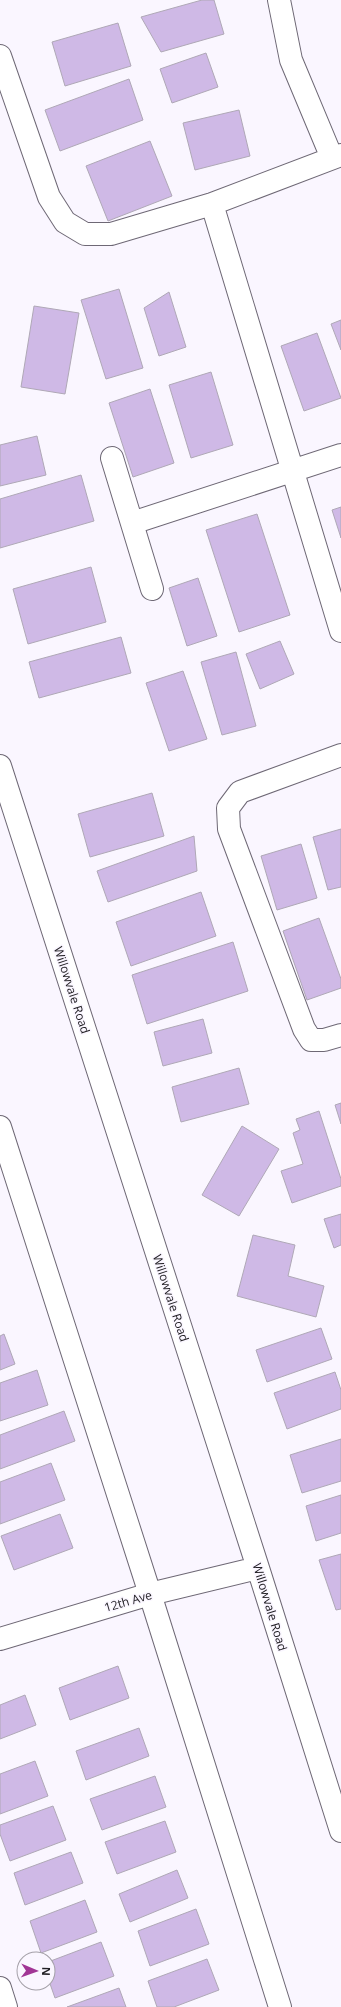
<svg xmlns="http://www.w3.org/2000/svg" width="341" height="2007" viewBox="0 0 341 2007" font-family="'Open Sans',sans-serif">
<rect width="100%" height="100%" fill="#faf6ff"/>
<!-- building -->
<path fill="#cfb9e6" stroke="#afa8b6" d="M202,0H214L224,34L161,52L141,17Z
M118,23L131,66L65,86L52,42Z
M206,53L218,87L172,103L160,69Z
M129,79L143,120L60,151L45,110Z
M239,110L250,156L195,170L183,123Z
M150,141L172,196L108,221L86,166Z
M119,289L143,368L106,379L81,300Z
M169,292L186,347L159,356L144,308Z
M34,306L79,313L65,394L21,387Z
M341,320V350L331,324Z
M317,333L341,398L304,411L281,346Z
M211,372L233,445L191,458L169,385Z
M150,389L174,463L133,477L109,403Z
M37,436L46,475L0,486V445Z
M81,475L94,521L0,548V499Z
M341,507V538L332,510Z
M257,514L290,615L239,632L206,530Z
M91,567L106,622L28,644L13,589Z
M198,578L217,636L187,646L169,588Z
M121,637L131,673L39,698L29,662Z
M280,641L294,674L260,689L246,654Z
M236,652L256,726L222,735L201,662Z
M183,671L207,739L169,751L146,683Z
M152,793L164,836L90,857L78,814Z
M341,829V887L328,890L313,837Z
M194,836L197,871L108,902L97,871Z
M301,844L317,898L277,910L261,856Z
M201,892L216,936L131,966L116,922Z
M319,918L341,979V988L307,1000L283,931Z
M233,942L248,991L147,1024L132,975Z
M203,1019L212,1053L163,1066L154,1032Z
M239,1068L249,1104L181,1122L172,1087Z
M341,1103V1124L335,1105Z
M319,1111L341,1179V1186L292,1203L281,1171L303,1164L293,1133L300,1130L296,1119Z
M242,1126L279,1149L239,1216L202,1195Z
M341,1214V1245L334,1248L324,1219Z
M253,1235L295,1245L288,1276L324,1286L316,1317L237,1296Z
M321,1328L332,1359L267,1382L256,1350Z
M4,1334L15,1364L0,1370V1336Z
M37,1370L48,1405L0,1421V1383Z
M335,1372L341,1390V1409L287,1429L274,1393Z
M64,1411L75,1441L0,1469V1435Z
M341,1439V1481L302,1493L290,1455Z
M51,1463L65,1500L0,1524V1482Z
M341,1495V1533L316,1541L306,1506Z
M60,1514L73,1548L14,1570L1,1536Z
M341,1554V1609L336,1610L319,1560Z
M118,1666L129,1698L70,1720L59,1688Z
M25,1695L36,1725L0,1739V1705Z
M139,1728L149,1756L86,1780L76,1751Z
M35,1761L48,1796L0,1814V1774Z
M155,1776L166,1807L102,1830L90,1799Z
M53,1806L66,1840L10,1861L0,1834V1825Z
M165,1821L176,1852L117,1874L105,1842Z
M71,1852L83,1883L25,1905L14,1873Z
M177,1870L188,1898L130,1922L119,1894Z
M85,1900L97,1932L41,1953L30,1921Z
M196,1909L209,1944L150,1966L138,1931Z
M101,1942L114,1976L55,1998L48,1978V1962Z
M207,1959L219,1990L174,2007H157L148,1981Z
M119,1988L126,2007H67Z"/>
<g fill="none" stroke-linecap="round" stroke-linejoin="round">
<defs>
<path id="minor" d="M279,0L291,60L332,158
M0,56L49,197L65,222L85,234H111L212,204L341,155
M212,204L341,631
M112,458L152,589
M132,523L341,455
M341,755L240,792L228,808L229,829L304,1029L311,1040H324L341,1035
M0,766L258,1568L341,1831
M0,1127L150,1594L280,2007
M0,1639L150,1594L258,1568
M0,1988L6,2007"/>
</defs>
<!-- minor casing -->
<use href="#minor" stroke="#6e6875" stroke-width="24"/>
<!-- minor -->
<use href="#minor" stroke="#fff" stroke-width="22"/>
</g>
<g text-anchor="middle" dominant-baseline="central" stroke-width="3" stroke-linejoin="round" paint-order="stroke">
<!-- street labels -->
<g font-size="12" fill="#222025" stroke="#faf6ff">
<text transform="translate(72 990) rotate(72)">Willowvale Road</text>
<text transform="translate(171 1298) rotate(72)">Willowvale Road</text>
<text transform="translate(128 1601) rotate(-16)">12th Ave</text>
<text transform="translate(270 1607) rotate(73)">Willowvale Road</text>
</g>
</g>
<!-- north arrow -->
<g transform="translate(36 1971) rotate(92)"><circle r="19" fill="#faf6ff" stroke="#a4a0a8"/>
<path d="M0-3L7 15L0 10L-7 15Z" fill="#a13595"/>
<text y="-6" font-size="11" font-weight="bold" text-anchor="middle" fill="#222025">N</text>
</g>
</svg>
